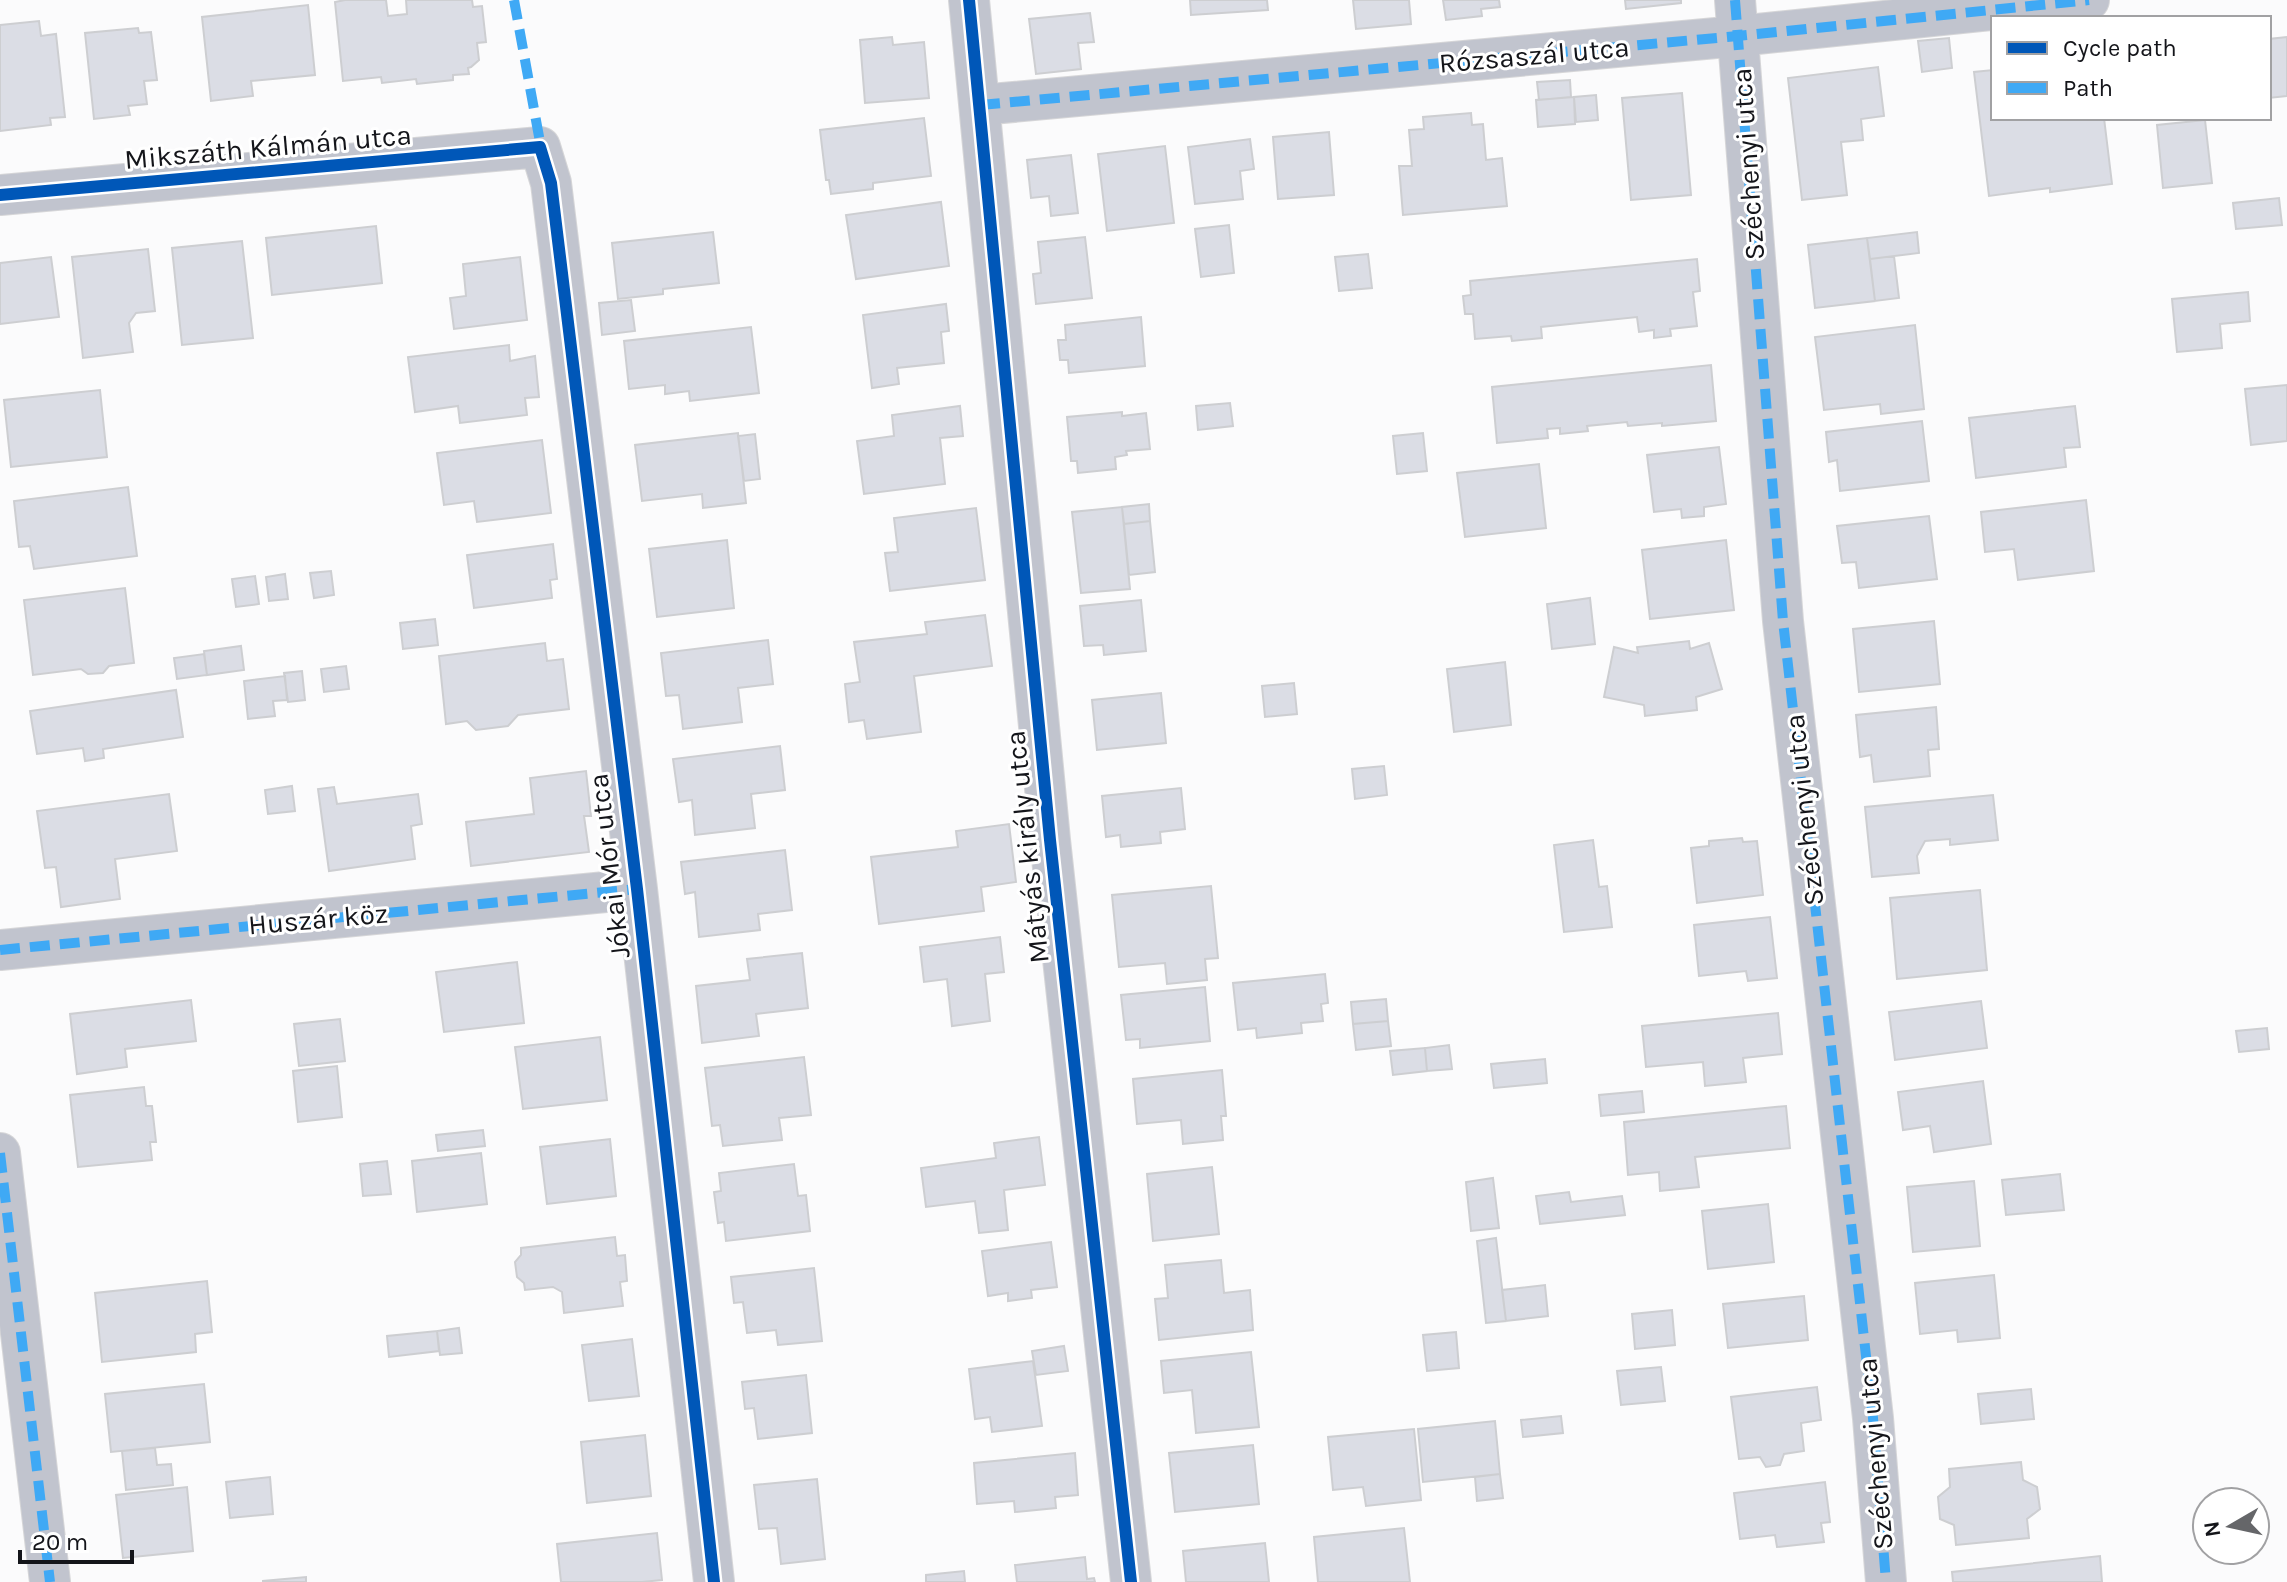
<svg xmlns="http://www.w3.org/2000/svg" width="2287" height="1582" viewBox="0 0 2287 1582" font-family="Karla,sans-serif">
<rect width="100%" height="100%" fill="#fbfbfc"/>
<!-- building -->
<path fill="#dbdde5" stroke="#cdced1" stroke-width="2" d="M345,0H386L388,16L407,14L406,0H472L473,7L482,6L486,42L477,43L479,60L471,67L468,68L469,74L453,75V80L417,84L416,79L382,83L381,77L343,81L335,2Z
M1190,0H1267L1268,10L1191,15Z
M1353,0H1409L1411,24L1356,29Z
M1443,0H1499L1500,7L1481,9L1482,16L1446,20Z
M1625,0H1681V3L1626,9Z
M308,5L315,75L251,81L253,96L211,101L202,17Z
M1090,13L1094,42L1078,43L1081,69L1036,74L1029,19Z
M39,21L41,36L56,34L65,117L50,118L51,125L0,131V25Z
M138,28L139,33L151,32L157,80L144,81L147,104L128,106L130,115L94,119L85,33Z
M892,37L893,45L924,42L929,98L865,103L860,40Z
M2287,37V96L2269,98V39Z
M1949,38L1952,68L1922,72L1918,41Z
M1878,67L1884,116L1861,119L1863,140L1841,142L1847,195L1802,200L1788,78Z
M1993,70V118H2104L2112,184L2050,192V188L1989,196L1974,72Z
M1570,80L1571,97L1539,100L1537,82Z
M1682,93L1691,195L1631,200L1622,98Z
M1596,95L1598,120L1576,122L1574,97Z
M1574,97L1575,124L1538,127L1536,100Z
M1471,113L1472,125L1483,124L1486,160L1502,158L1507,206L1403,215L1399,166H1412L1409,130L1424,129L1423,117Z
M924,118L931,176L873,183V189L831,194L829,180H826L820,130Z
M2205,120L2212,183L2163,188L2157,125Z
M1329,132L1334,195L1278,199L1273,137Z
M1250,139L1254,169L1240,171L1243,199L1195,204L1188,147Z
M1165,146L1174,223L1107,231L1098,154Z
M1071,155L1078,213L1051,216L1049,196L1031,198L1027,160Z
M2279,198L2282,225L2236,229L2233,203Z
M941,202L949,266L856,279L846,215Z
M1229,225L1234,273L1201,277L1195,229Z
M376,226L382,283L272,295L266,238Z
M713,232L719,283L663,289V294L618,299L612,243Z
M1917,232L1919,253L1870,259L1867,238Z
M1085,237L1092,298L1036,304L1033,274L1041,273L1038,242Z
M1867,238L1875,301L1815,308L1808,245Z
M242,241L253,338L182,345L172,248Z
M148,249L155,311L136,313L129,323L133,352L83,358L72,257Z
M1368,254L1372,288L1339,291L1335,257Z
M1894,256L1899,298L1875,301L1870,259Z
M51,257L59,317L0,324V263Z
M520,257L527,320L454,329L450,298L466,296L463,264Z
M1697,259L1700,291L1693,292L1697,326L1670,329L1671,336L1654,338V330L1639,332L1637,317L1541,327L1542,338L1512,341L1511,336L1475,339L1473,314H1465L1463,296L1471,295L1470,281Z
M2248,292L2250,321L2220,324L2222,348L2177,352L2172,299Z
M631,300L635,331L602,335L599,303Z
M946,304L949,331L941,332L944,363L897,368L899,384L872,388L863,315Z
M1141,317L1145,366L1069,373L1068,360H1060L1058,340H1066L1065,325Z
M1915,325L1924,409L1881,414L1880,404L1824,410L1815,337Z
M751,327L759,393L690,401L689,391L665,394V385L629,389L624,341Z
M509,345L510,361L535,356L539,397L525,398L527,415L460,423L458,406L415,412L408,357Z
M1711,365L1716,421L1662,426V423L1628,426L1627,422L1587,426L1588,431L1560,434V428L1547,429L1548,438L1497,443L1492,387Z
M2287,385V441L2251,445L2245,389Z
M100,390L107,457L11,467L4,400Z
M1230,403L1233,426L1198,430L1196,406Z
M960,406L963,436L940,438L945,484L864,494L857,441L894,436L892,415Z
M2075,406L2080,447L2064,448L2066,467L1976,478L1969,418Z
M1122,412V416L1146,413L1150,449L1126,451L1127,455L1115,457L1116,469L1078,473L1077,461H1071L1067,417Z
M1922,421L1929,481L1840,491L1837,460L1829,462L1826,432Z
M738,433L746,503L703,508L702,494L642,501L635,445Z
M1423,433L1427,471L1397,474L1393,436Z
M755,434L760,479L744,481L738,436Z
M542,440L551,513L477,522L474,501L444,505L437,453Z
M1719,447L1726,504L1704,507V516L1682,518L1681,509L1654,512L1647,455Z
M1539,464L1546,528L1465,537L1457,473Z
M128,487L137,556L34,569L30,546L19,547L14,501Z
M2086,500L2094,571L2018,580L2014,549L1985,552L1981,512Z
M1149,504L1150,521L1124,524L1122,507Z
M1122,507L1130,589L1081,593L1072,512Z
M976,508L985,580L890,591L885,553L898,552L894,518Z
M1929,516L1937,579L1859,588L1856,562L1842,563L1837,526Z
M1150,521L1155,572L1129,575L1124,524Z
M727,540L734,608L657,617L649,549Z
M1726,540L1734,610L1650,619L1642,550Z
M553,544L557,579L550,580L552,598L474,608L467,555Z
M331,571L334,595L314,598L310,573Z
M285,574L288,599L269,601L266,577Z
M255,576L259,604L236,607L232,579Z
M125,588L134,663L109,666L103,673L88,674L81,669L33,675L24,600Z
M1590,598L1595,644L1552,649L1547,604Z
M1141,600L1146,651L1104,655L1103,645L1084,646L1080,606Z
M985,615L992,666L914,676L921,732L867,739L864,720L849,722L845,684L860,682L854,642L927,634L925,622Z
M435,619L438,645L403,649L400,623Z
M1934,621L1940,684L1859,692L1853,629Z
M768,640L773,684L738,688L742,722L683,729L679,695L666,696L661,653Z
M1689,641L1690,649L1709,643L1722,689L1696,697L1697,710L1645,716L1644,705L1604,697L1614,647L1638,653L1637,647Z
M545,643L547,661L563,659L569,709L518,715L508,726L476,730L467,721L446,724L439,656Z
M241,646L244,670L207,675L204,651Z
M204,654L207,675L177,679L174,658Z
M1505,662L1511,725L1454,732L1447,669Z
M346,666L349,689L324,692L321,669Z
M302,671L305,700L288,702L284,673Z
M285,676L287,700L273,701L275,716L248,719L244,681Z
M1294,683L1297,714L1265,717L1262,686Z
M176,690L183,737L103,749L104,758L85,761L83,748L37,754L30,711Z
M1161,693L1166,743L1097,750L1092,700Z
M1936,707L1939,749L1928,750L1930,776L1874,782L1871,755L1860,757L1856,715Z
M780,746L785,790L751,794L755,828L695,835L692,800L679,802L673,759Z
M1384,766L1387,795L1355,799L1352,769Z
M586,771L591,816H584L589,852L471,866L466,822L534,814L530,778Z
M292,786L295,811L268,814L265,790Z
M334,787L337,804L418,794L422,824L411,826L415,859L329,871L318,789Z
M1181,788L1185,829L1160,832L1161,843L1121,847L1120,835L1106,837L1102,796Z
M169,794L177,851L115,859L120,899L61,907L56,867L45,868L37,811Z
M1993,795L1998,840L1950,845V839L1925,841L1917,856L1919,873L1872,877L1865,807Z
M1009,824L1016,882L981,887L984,911L879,924L871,857L958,847L956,831Z
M1742,838L1743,842L1757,841L1763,895L1697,903L1691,848L1709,846V841Z
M1593,840L1599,887L1607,886L1612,927L1564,932L1554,845Z
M785,850L792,910L758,914L760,930L699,937L695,892L685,894L681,862Z
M1211,886L1218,958L1205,959L1207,980L1167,984L1165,963L1119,967L1112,895Z
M1980,890L1987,970L1897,979L1890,898Z
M1770,917L1777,978L1748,981L1746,971L1699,976L1694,925Z
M1000,937L1004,972L985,974L990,1021L952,1026L947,979L924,982L920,947Z
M802,953L808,1008L756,1014L759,1036L702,1043L696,986L750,980L747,959Z
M517,962L524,1023L444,1032L436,972Z
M1325,974L1328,1003L1321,1004L1323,1021L1301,1023L1302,1033L1257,1038L1256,1028L1238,1030L1233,983Z
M1205,987L1210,1041L1140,1048V1039L1126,1040L1121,995Z
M1386,999L1388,1021L1353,1024L1351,1002Z
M191,1000L196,1041L125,1049L127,1067L77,1074L70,1014Z
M1981,1001L1987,1048L1895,1060L1889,1012Z
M1778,1013L1782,1054L1743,1058L1746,1082L1705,1086L1703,1062L1646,1067L1642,1026Z
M340,1019L345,1061L299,1066L294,1024Z
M1388,1021L1391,1046L1356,1050L1353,1024Z
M2267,1028L2269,1049L2239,1052L2236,1031Z
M600,1037L607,1100L523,1109L515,1047Z
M1449,1045L1452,1069L1427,1071L1425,1048Z
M1425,1048L1427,1071L1393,1075L1390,1051Z
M804,1057L811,1115L779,1118L782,1140L723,1146L720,1125L712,1126L705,1068Z
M1545,1059L1547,1083L1494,1088L1491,1064Z
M337,1066L342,1117L298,1122L293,1071Z
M1222,1070L1226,1116H1221L1223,1140L1183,1144L1181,1120L1137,1124L1133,1079Z
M1983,1081L1991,1144L1934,1152L1930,1126L1903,1130L1898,1092Z
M144,1087L146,1106H152L156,1142H150L152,1160L78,1167L70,1095Z
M1642,1091L1644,1112L1601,1116L1599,1095Z
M1786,1106L1790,1148L1695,1157L1699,1187L1660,1191L1659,1172L1628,1175L1624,1122Z
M483,1130L485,1146L438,1151L436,1135Z
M1039,1137L1045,1185L1004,1190L1008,1230L979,1233L975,1201L926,1207L921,1168L996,1158L994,1143Z
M610,1139L616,1196L547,1204L540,1147Z
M481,1153L487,1204L417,1212L412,1161Z
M387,1161L391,1194L363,1196L360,1164Z
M794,1164L798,1196L806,1195L810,1231L726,1241L724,1222L718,1223L714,1192L721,1191L719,1173Z
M1212,1167L1219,1234L1153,1241L1147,1174Z
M2060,1174L2064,1210L2006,1215L2002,1180Z
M1493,1178L1499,1228L1471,1231L1466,1182Z
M1974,1181L1980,1246L1913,1252L1907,1187Z
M1569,1192L1571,1202L1622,1196L1625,1215L1540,1224L1536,1196Z
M1768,1204L1774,1262L1708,1269L1702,1211Z
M615,1237L617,1256L625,1255L627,1281L620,1282L623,1306L564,1313L562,1292L553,1287L525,1290L524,1283L517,1277L515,1262L521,1255V1248Z
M1496,1238L1506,1321L1486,1323L1477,1241Z
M1051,1242L1057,1287L1031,1290L1032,1298L1008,1301V1293L988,1296L982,1251Z
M1221,1260L1224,1293L1250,1290L1253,1330L1159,1340L1155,1299L1168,1298L1165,1265Z
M814,1268L822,1341L778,1345L776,1330L747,1333L743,1302L734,1303L731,1277Z
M1994,1275L2000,1338L1958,1342L1957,1330L1920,1334L1915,1283Z
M207,1281L212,1332L195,1334L196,1352L102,1362L95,1293Z
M1545,1285L1548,1316L1506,1321L1502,1290Z
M1804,1296L1808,1340L1728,1348L1723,1304Z
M1672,1310L1675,1345L1635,1349L1632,1314Z
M459,1328L462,1353L440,1355L437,1331Z
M437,1331L439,1351L389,1357L387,1336Z
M1456,1332L1459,1368L1427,1371L1423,1335Z
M632,1339L639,1396L589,1401L582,1345Z
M1064,1346L1068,1371L1036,1375L1032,1351Z
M1251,1352L1259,1427L1196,1433L1192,1390L1164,1393L1161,1361Z
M1033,1361L1042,1426L992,1432L990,1417L975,1419L969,1369Z
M1661,1367L1665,1401L1621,1405L1617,1371Z
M806,1375L812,1433L758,1439L754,1408L745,1409L742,1382Z
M204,1384L210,1442L111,1452L105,1394Z
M1817,1387L1821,1420L1801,1423L1804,1451L1784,1454L1780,1465L1766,1467L1760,1457L1739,1459L1731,1397Z
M2031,1389L2034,1419L1981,1424L1978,1394Z
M1561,1416L1563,1433L1523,1437L1521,1420Z
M1495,1421L1500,1474L1423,1482L1418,1429Z
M1414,1429L1421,1500L1366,1506L1363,1487L1333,1490L1328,1437Z
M645,1435L651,1496L587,1503L581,1442Z
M1253,1445L1259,1504L1175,1512L1169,1453Z
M155,1448L157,1465L171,1464L173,1485L126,1490L122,1451Z
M1075,1453L1078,1495L1055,1497L1056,1508L1015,1512L1014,1501L977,1504L974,1463Z
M2021,1462L2023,1480L2037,1487L2040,1509L2027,1519L2029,1538L1956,1545L1954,1525L1940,1519L1938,1497L1950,1487L1949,1469Z
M1500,1474L1503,1498L1477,1501L1475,1477Z
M270,1477L273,1514L230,1518L226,1482Z
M817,1479L825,1559L781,1564L777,1528L759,1529L754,1485Z
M1825,1482L1830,1522L1821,1523L1824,1542L1777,1547L1775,1535L1740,1539L1734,1493Z
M187,1487L193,1551L123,1558L116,1495Z
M1404,1528L1410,1582H1318L1314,1537Z
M657,1533L662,1580L642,1582H561L557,1544Z
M1265,1543L1269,1582H1186L1183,1551Z
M2100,1556L2102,1582H1953L1952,1572Z
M1085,1557L1087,1579L1094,1578L1095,1582H1017L1015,1565Z
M964,1571L965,1582H926V1575Z
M306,1577V1582H263V1581Z"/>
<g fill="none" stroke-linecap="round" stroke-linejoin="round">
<defs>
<path id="minor" d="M969,0L1050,840L1131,1582
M1735,0L1783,621L1873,1418L1886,1582
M980,105L1738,36L2089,0
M0,195L540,147L551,183L637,889L714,1582
M0,950L637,889
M0,1153L50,1582"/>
</defs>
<!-- minor casing -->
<use href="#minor" stroke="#d6d6d8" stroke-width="42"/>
<!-- minor -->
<use href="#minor" stroke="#c1c4ce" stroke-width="40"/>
<!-- quiet -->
<path stroke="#3fa9f5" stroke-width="10" stroke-dasharray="20 10" stroke-linecap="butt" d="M514,0L542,153
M1735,0L1783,621L1873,1418L1886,1582
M980,105L1738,36L2089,0
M0,950L637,889
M0,1153L50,1582"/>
<defs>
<path id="cycleway" d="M969,0L1050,840L1131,1582
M0,195L540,147L551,183L637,889L714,1582"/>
</defs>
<!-- cycleway casing -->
<use href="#cycleway" stroke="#fff" stroke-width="17"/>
<!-- cycleway -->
<use href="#cycleway" stroke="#0057b8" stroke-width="12"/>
</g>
<g text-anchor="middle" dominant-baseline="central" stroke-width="6" stroke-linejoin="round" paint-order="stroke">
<!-- street labels -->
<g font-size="28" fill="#14151a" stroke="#fff">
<text transform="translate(1534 55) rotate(-5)">Rózsaszál utca</text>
<text transform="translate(268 147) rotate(-5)">Mikszáth Kálmán utca</text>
<text transform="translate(1748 164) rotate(-94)">Széchenyi utca</text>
<text transform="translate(1804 810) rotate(-96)">Széchenyi utca</text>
<text transform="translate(1027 847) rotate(-96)">Mátyás király utca</text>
<text transform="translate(609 866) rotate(-97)">Jókai Mór utca</text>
<text transform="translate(318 919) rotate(-5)">Huszár köz</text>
<text transform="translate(1875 1454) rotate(-95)">Széchenyi utca</text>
</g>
</g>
<!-- legend -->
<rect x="1991" y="16" width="280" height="104" fill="#ffffff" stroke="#a1a1a3" stroke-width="2"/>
<rect x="2007" y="42" width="40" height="12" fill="#0057b8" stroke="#a1a1a3" stroke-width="2"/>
<text x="2063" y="56" font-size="24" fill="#14151a">Cycle path</text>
<rect x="2007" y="82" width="40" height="12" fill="#3fa9f5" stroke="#a1a1a3" stroke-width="2"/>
<text x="2063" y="96" font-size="24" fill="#14151a">Path</text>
<!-- north arrow -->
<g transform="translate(2231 1526) rotate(261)"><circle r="38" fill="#ffffff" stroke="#a1a1a3" stroke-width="2"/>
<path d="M0-6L14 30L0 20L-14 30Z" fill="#656669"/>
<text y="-12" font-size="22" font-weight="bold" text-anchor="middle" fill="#14151a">N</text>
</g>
<!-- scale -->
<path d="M20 1550v12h112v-12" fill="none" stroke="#14151a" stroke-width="4"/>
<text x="32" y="1550" font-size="24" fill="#14151a" stroke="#ffffff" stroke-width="6" paint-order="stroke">20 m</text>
</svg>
